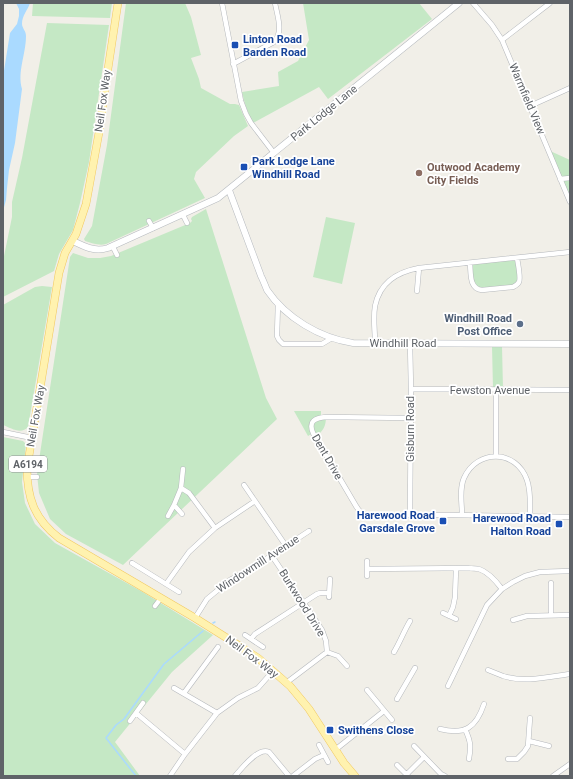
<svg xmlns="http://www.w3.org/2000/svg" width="573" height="779" viewBox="0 0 573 779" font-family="Roboto,sans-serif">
<rect width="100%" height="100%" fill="#f1efe8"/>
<!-- green -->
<path fill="#c5e8c5" d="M33,3H112L110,18L32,16Z
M126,3H185L191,17L201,55L191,58L199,79L201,88L230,104H235L239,105L248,126L234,136L196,172L194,179L205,198L106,244C99,246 92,243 85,241L84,239L92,226L107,145Z
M303,3H419L432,19L328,99L319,87L253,123C248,113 244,103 242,92L279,86L278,72L298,61L309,40Z
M47,23L109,25L89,162L80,203L73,230L59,254L54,271L3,297V261L12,217V202L22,158Z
M548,150L570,160V202Z
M206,209L266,398L277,419L123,565L66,534L50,519L39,493L37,474L41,447L70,257L73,253L88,258H100L111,256L190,223L192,221L191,219L192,217Z
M326,217L355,223L342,284L313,277Z
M517,258L520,278L515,285L482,290L474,287L470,264Z
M42,286L52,287L28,427C21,435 11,428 3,425V305L35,287Z
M492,346H502L503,389H493Z
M294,411H321V417H326C326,426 323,432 315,437L313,433L308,436Z
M3,437L23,441L26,444L22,482L25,503L35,524L55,543L141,591L213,635L172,672L115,742L140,776H3Z"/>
<!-- water -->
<path fill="#aadaff" d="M16,3H30C28,10 22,15 22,24C22,28 26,31 26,36C26,54 17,72 22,89L15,143L9,170L7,188L6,200L3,211V77L10,33L17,24L19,16V9Z"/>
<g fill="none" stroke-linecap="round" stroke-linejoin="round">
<!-- stream -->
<path stroke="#aadaff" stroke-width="1.5" d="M213,623L215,622
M136,776L106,738L116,725L124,719L164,664L203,631"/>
<defs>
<path id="street" d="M222,3L241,101L246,114L251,123L274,153
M473,3L492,25L502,40L570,202
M502,40L550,3
M233,64L274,42C284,32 277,15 275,3
M530,106L570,88
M560,179L570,178
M183,215L187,223
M149,221L153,228
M113,247L117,255
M470,264C471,273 469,289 482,290L513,287C515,286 518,284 519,282C521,278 518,264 517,258
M417,291L419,268
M278,303L277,336L279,340L283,344H322L332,338
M375,343C375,331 373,318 375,306C380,282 397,272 419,268L570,252
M410,343L411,389L410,515
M411,389L570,390
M496,390V456
M410,418L326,417C315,418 308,421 313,433L356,506C360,513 364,515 371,515H453L570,517
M3,432L32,438
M27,477H37
M244,485L286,546
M181,488L189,493L215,528
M174,505L182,514
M462,515C462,504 459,489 464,478C477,449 516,449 527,480C531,491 530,505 530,517
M168,516L174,505L181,488L183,469
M272,556L322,630L326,641L327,652
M132,563L179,592
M367,569L469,568C472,569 476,568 479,569C488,572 496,581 502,589
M367,576V561
M166,584L189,552L215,528L255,501
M329,597L330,579
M155,606L161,598
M443,613L456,619
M551,615V583
M449,616L453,607L455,597L456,569
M195,618L207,599L230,580L254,567L309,531
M513,620L527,616L570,615
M245,635L263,647
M251,639L255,634L317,594L320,593H329
M394,652C400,642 404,631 410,621
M488,670C493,672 498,674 503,676C525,683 548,677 570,674
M286,683L327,652L338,656L347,666
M448,686L487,605L502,589L513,582L525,576L540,572L570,571
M174,688L217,713
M367,690L392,720
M184,693L218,647
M397,699L415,668
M136,713L185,754
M130,721L143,703
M440,729C465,735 476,728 484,704
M465,729C471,742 471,746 469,759
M529,741L549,746
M319,745L328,762
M414,746L441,774L445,776
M335,750L384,711
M508,759H517L524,752L528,746L530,718
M397,765L408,776
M406,775L424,757
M170,776L185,754L217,713L238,698L258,688L273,671
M235,776C242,768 258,747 269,752L289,776
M293,776L315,759L324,755
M553,776L570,764"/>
<path id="secondary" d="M229,190L261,276C263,280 265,285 267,290C286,318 320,338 353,343L570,344
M73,241C85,247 95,252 108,248L218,198L459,3"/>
<path id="primary" d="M118,3L104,95L100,127L86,204L76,234L65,253L59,273L27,468C27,497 34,519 59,538L195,618L238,645L258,658L290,686L309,709L344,763L355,776"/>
</defs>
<!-- street casing -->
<use href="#street" stroke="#b5b8bc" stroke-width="5.5"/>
<!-- secondary casing -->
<use href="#secondary" stroke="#b6babf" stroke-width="7"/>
<!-- primary casing -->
<use href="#primary" stroke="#f2c960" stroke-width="8"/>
<!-- street -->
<use href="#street" stroke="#fff" stroke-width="4.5"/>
<!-- secondary -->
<use href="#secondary" stroke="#fff" stroke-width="6"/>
<!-- primary -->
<use href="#primary" stroke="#fff2af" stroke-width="7"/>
</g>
<!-- markers -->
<g fill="#1a4fb4" stroke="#fff" stroke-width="1.5">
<rect x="231" y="41" width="8" height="8" rx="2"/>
<rect x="240" y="163" width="8" height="8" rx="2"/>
<rect x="439" y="517" width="8" height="8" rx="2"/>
<rect x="555" y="520" width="8" height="8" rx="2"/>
<rect x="326" y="726" width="8" height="8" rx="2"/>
</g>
<circle fill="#8d6e63" stroke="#fff" stroke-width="1.5" cx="419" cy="173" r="4"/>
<circle fill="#5c6f8a" stroke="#fff" stroke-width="1.5" cx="520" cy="324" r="4"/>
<g text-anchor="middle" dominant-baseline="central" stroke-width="3.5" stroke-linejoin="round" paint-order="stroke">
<!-- shield labels -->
<rect fill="#fff" stroke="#8f9295" stroke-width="1" x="9" y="456" width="38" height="16" rx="3"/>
<g font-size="10" font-weight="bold" fill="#5f6368">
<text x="28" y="464">A6194</text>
</g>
<!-- transit labels -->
<g font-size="11" font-weight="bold" fill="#164399" stroke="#fff" text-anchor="start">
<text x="243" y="39">Linton Road<tspan x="243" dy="13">Barden Road</tspan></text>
<text x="252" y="161">Park Lodge Lane<tspan x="252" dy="13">Windhill Road</tspan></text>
<text x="435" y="515" text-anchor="end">Harewood Road<tspan x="435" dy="13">Garsdale Grove</tspan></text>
<text x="551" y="518" text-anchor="end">Harewood Road<tspan x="551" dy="13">Halton Road</tspan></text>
<text x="338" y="730">Swithens Close</text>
</g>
<!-- street labels -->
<g font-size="11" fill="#5f6368" stroke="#fff">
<text transform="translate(527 99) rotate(67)">Warmfield View</text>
<text transform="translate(103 101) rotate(-82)">Neil Fox Way</text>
<text transform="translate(324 113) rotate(-39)">Park Lodge Lane</text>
<text x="403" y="343">Windhill Road</text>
<text x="490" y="390">Fewston Avenue</text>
<text transform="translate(36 416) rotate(-80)">Neil Fox Way</text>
<text transform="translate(410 429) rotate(-90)">Gisburn Road</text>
<text transform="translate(327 457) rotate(60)">Dent Drive</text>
<text transform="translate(258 564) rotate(-33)">Windowmill Avenue</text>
<text transform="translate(302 603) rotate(58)">Burkwood Drive</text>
<text transform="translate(252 657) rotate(37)">Neil Fox Way</text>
</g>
<!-- education labels -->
<g font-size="11" font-weight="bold" fill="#785e54" stroke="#fff" text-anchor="start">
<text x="427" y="167">Outwood Academy<tspan x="427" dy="13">City Fields</tspan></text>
</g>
<!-- service labels -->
<g font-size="11" font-weight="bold" fill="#4e5e75" stroke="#fff" text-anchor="end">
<text x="512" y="318">Windhill Road<tspan x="512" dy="13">Post Office</tspan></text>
</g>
</g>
<!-- border -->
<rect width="573" height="779" fill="none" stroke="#5f6368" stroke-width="8"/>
</svg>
